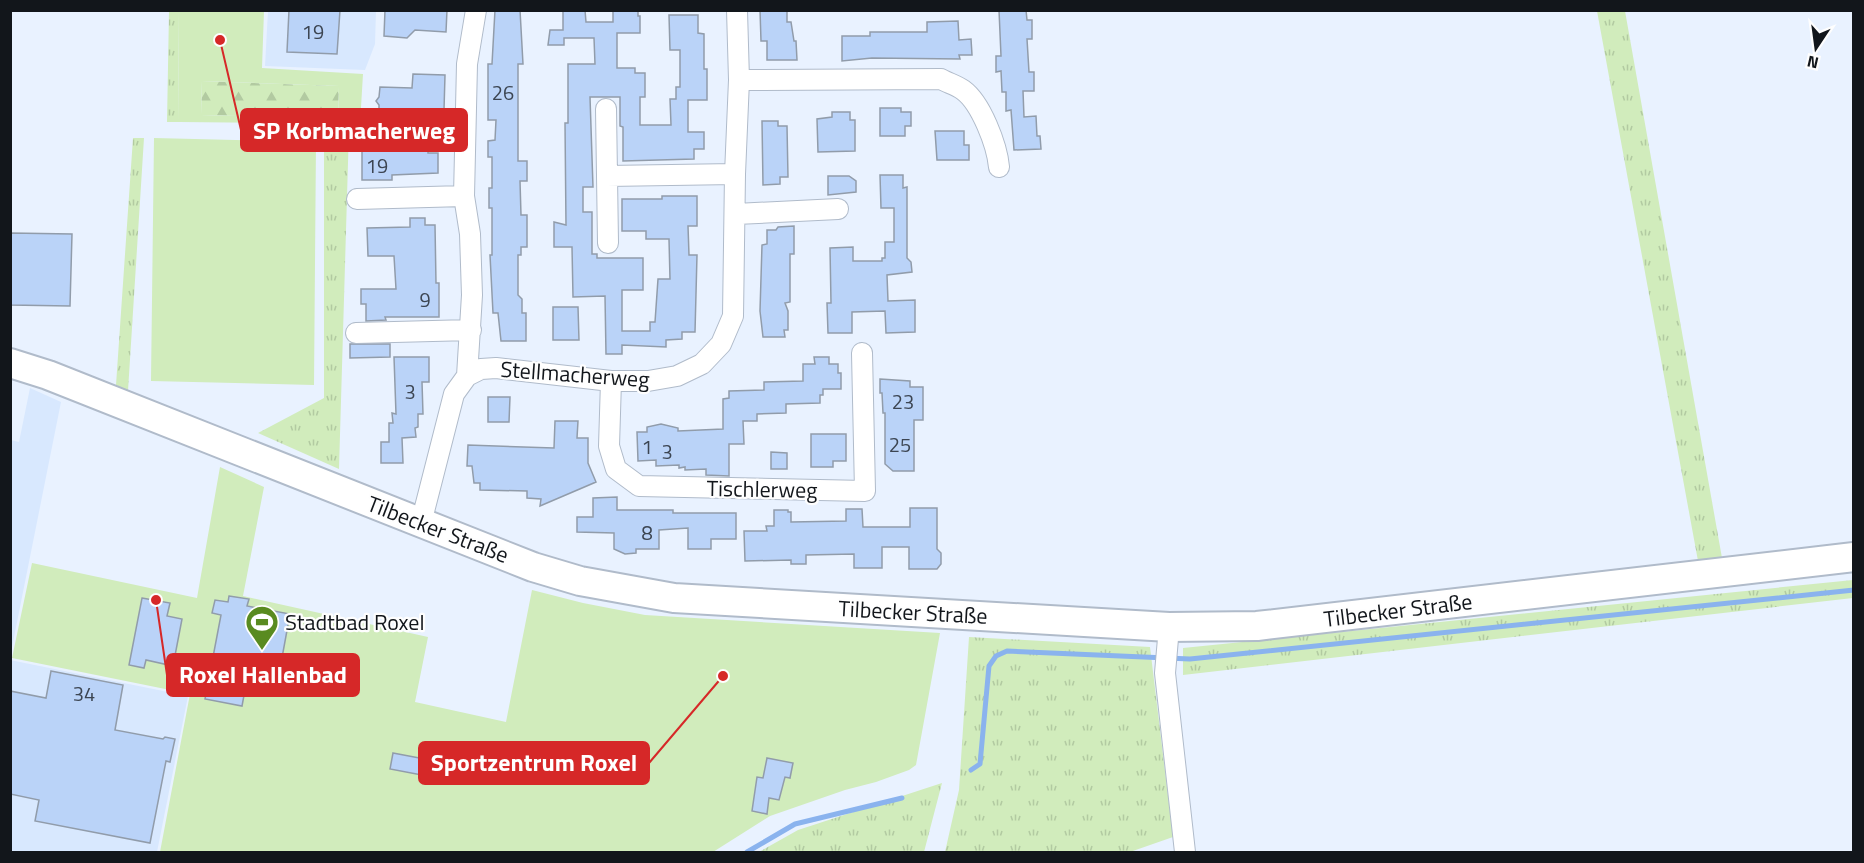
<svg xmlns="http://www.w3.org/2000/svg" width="1864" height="863" viewBox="0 0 1864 863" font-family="'Titillium Web',sans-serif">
<defs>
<pattern id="grass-tufts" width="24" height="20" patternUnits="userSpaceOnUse" patternTransform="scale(1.5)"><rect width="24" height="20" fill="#d1ecbc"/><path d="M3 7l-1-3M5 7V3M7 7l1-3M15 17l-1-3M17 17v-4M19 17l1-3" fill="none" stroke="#b2caa1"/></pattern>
<pattern id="forest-firs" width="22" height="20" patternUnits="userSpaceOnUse" patternTransform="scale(1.5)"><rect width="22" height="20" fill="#d1ecbc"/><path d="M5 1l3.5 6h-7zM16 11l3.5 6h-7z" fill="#b2caa1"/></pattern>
</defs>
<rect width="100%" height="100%" fill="#e9f2ff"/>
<!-- built -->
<path fill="#d8e8fe" d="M268,11H376L375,44L365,70L265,66Z
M30,388L61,402L11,652V440L19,442Z
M10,660L188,696L157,852H11Z"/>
<!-- grass -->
<path fill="url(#grass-tufts)" d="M169,11H178L179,122H167Z
M1597,11H1625L1722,558L1698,561Z
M349,128V129L339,469L258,433L324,398V129Z
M133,138H144L128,391L116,385Z
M1853,580V598L1183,675V648Z
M969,637L1150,647L1173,837L1130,852H945L959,790Z
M942,783L924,852H759L798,830Z"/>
<!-- forest -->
<path fill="url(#forest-firs)" d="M202,81L339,86L338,119L201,115Z"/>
<!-- green -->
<path fill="#d1ecbc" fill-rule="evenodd" d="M178,11H264L262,68L363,74L360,124L179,122ZM202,81L339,86L338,119L201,115Z
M154,138L316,142L314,385L151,381Z
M220,467L264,487L243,596L428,637L415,702L506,722L532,590L583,603L645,615L940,633L916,765L909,770L876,782L845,790L770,816L713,852H160L190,694L12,658L32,563L197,598Z"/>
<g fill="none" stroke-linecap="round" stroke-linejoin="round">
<!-- stream -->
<path stroke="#8ab3ee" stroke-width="5" d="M971,770L980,764L989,666L996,656L1007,651L1190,659L1854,590
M747,852L795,824L902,798"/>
</g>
<!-- building -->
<path fill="#bad3f8" stroke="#919caa" stroke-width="1.5" d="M289,10H340L337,54L287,52Z
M385,10H447L446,32L415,30L407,38L384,36Z
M495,10H520L523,64H518V161H527V181H520L521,215H527V247H521V255H518V295L522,299V313H526V341H501L498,313H493L490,255H492V208H489V188H492V157H488V141L495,140L496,120H488V64H492Z
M563,10H585L586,22H613V10H638V16H640V33H617V68H635V73H645V97H640V125H671L670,99H676V87H680V50H670L669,15H698V33L704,34V69H707V100H688V132H704V149H694V159L623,161V127L620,126V97H590L593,187H583V212H592V254H597V258H643V290H622V331H650V322H655L658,279H670L669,239H646V231H622V199H662V196H697V226H688L689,255H697L695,332H682V339L666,340V347L622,345V354H606L605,296L573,297L572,247H554V222L566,225L565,123H568V64H595L594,38H564V45H548L550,30H563Z
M760,10H787V22H791L794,41H796L797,60H767V41H761Z
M999,10H1026L1027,20H1032V39H1027L1029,72H1034V91H1023L1024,117L1036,116L1037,136H1040L1041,149L1014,150L1011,110L1006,111V92H1002L1001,71L996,72V56H1001Z
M958,21L959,40L971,39L972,55H959L960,59L872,58L842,61V36H870V32H927V22Z
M413,74L445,75L444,110L411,109V116L379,115V105L376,101L379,97L380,87L412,88Z
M880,108H901V112H911V126H905V136H880Z
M832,112H850V120H855V151L818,152L817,119L832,117Z
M762,121H778V126H787L788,177H780V184L763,185Z
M362,123H380V151H409V141H428V153H438V173L392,175V180H362Z
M935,131H964V145H969V160H937Z
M880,175H903V188L907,187V258L911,262L912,272L887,275L888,301L915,300V332L886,333L885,311L852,312V333H828L827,303H831L830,248L853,247V261H882V258H885V242H894V208H881Z
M828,176H849L856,181V192L828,195Z
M410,218H425V225H435L436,283H439V317H385L386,320L366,321V304H361V289H396L394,256H368L367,228L410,227Z
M794,226V254H790V302L785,303L788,311V330H784L785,337H763L760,311L762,245L767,244V230H776L778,227Z
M10,233L72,234L70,306L10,305Z
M553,307H578L579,340H553Z
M350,344H390V357L350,358Z
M394,357H429V382H422L423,414H418V427L415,428L416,437L402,438L403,463H381V442H389V423H393L392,413L396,414Z
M814,357H829V364H838V373H841V389H823V395H820V403L786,404V413L757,414V421H743L744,444H729V476L706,475V469L685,470V467L679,468V465L656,466V460L638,461L637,432H647V427L661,424L678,428V431L723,429V399L729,398V391L764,390V382L803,381V364H815Z
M880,379L910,381V387H923V420H914V471H893L885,464V413H883L882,393H880Z
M488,397H510L509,422H488Z
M555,421H578L577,438H588V463L596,482L540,506L541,499L527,498V491L480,490V483H474L472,466H467L468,445L554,448Z
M811,434H846V461H833V467H811Z
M771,452L787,453V469H771Z
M617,497V510H673V513H736V539H711V549H688V528L659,530V549H636V553L625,554L614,549V533L577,532V517H593V498Z
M910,508H937V549L941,553V564L937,569H909V547H882V568H854V554L806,555V564H791V560L745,561L744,531H767L766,526H774V510H788V512H791V522L846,521V509H862L863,527H910Z
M229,596L249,599L247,606L290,614L275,696L245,690L242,706L205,699L221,615L212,613L215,600L228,602Z
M142,598L170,603L167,616L182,619L173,666L146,660L144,668L129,665Z
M51,671L123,685L115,730L163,739L165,737L175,739L170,762L166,761L150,843L35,821L39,800L10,794V691L46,698Z
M393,753L467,767L464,783L390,769Z
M767,758L793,763L790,778L785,777L779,800L769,798L767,814L752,811L757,777L763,778Z"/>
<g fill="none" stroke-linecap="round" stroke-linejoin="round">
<defs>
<path id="street" d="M739,80L941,79C948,83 956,85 963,90C981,103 997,145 999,167
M606,109L607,176
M357,199L464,196
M736,214L838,209
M608,243L607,176L735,174
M356,333L471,330
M467,376L481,369L496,368L611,381H648L677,376L702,364L721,344L733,316L735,174L739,80L737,10
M611,381L609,446L616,469L639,486L865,491L862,353
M421,523L454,394L467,376L472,295L470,234L464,196L467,64L476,10
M1169,627L1165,673L1185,852"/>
<path id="secondary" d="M10,363L48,375L533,567L580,581L674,598L1169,627L1257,626L1854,557"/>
</defs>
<!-- street casing -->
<use href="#street" stroke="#b0bbca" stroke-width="22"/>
<!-- secondary casing -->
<use href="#secondary" stroke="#b0bbca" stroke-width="32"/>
<!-- street -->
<use href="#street" stroke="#fff" stroke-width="20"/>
<!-- secondary -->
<use href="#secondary" stroke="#fff" stroke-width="28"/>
</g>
<!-- icons -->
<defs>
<symbol id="stadium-pin" viewBox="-11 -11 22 30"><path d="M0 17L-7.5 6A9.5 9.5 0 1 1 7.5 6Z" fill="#598b20" stroke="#fefefe"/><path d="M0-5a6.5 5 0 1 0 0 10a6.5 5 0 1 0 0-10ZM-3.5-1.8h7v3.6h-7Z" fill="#fff"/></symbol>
</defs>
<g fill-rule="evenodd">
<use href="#stadium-pin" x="243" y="603" width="38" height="52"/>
</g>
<g text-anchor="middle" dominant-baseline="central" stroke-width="4.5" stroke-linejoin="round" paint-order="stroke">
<!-- number labels -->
<g font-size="20" fill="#3c4552">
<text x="313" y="31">19</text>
<text x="503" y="92">26</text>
<text x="377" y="165">19</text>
<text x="425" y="299">9</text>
<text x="410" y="391">3</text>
<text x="903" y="401">23</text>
<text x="900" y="444">25</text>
<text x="647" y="446">1</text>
<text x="667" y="451">3</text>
<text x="647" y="532">8</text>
<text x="84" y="693">34</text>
</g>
<!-- street labels -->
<g font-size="22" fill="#12161b" stroke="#fefefe">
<text transform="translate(575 374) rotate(4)">Stellmacherweg</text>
<text transform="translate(762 489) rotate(1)">Tischlerweg</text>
<text transform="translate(438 529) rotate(21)">Tilbecker Straße</text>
<text transform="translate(1398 610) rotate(-7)">Tilbecker Straße</text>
<text transform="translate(913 612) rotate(3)">Tilbecker Straße</text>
</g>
<!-- poi labels -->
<g font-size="22" fill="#12161b" stroke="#fefefe" text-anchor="start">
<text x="285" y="622">Stadtbad Roxel</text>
</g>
</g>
<!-- callouts -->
<path fill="none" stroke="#d62828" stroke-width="2" d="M220 40L241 130M156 600L167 675M723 676L649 763"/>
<g fill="#d62828" stroke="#fefefe" stroke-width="2">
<circle cx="220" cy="40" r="6"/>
<circle cx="156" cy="600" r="6"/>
<circle cx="723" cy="676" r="6"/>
</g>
<g fill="#d62828" stroke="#d62828" stroke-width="2">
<rect x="241" y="109" width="226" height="42" rx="6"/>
<rect x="167" y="654" width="192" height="42" rx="6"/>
<rect x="419" y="742" width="230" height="42" rx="6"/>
</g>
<g font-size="24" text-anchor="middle" font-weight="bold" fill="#fff">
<text x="354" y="139">SP Korbmacherweg</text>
<text x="263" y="683">Roxel Hallenbad</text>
<text x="534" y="771">Sportzentrum Roxel</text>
</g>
<!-- border -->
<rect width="1864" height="863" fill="none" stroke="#12161b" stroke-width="24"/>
<!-- north arrow -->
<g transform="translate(1816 48) rotate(193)" stroke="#fefefe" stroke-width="4.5" paint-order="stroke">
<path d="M0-4.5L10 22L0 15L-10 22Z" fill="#12161b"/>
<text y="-9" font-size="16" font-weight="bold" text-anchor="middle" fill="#12161b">N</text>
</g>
</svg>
